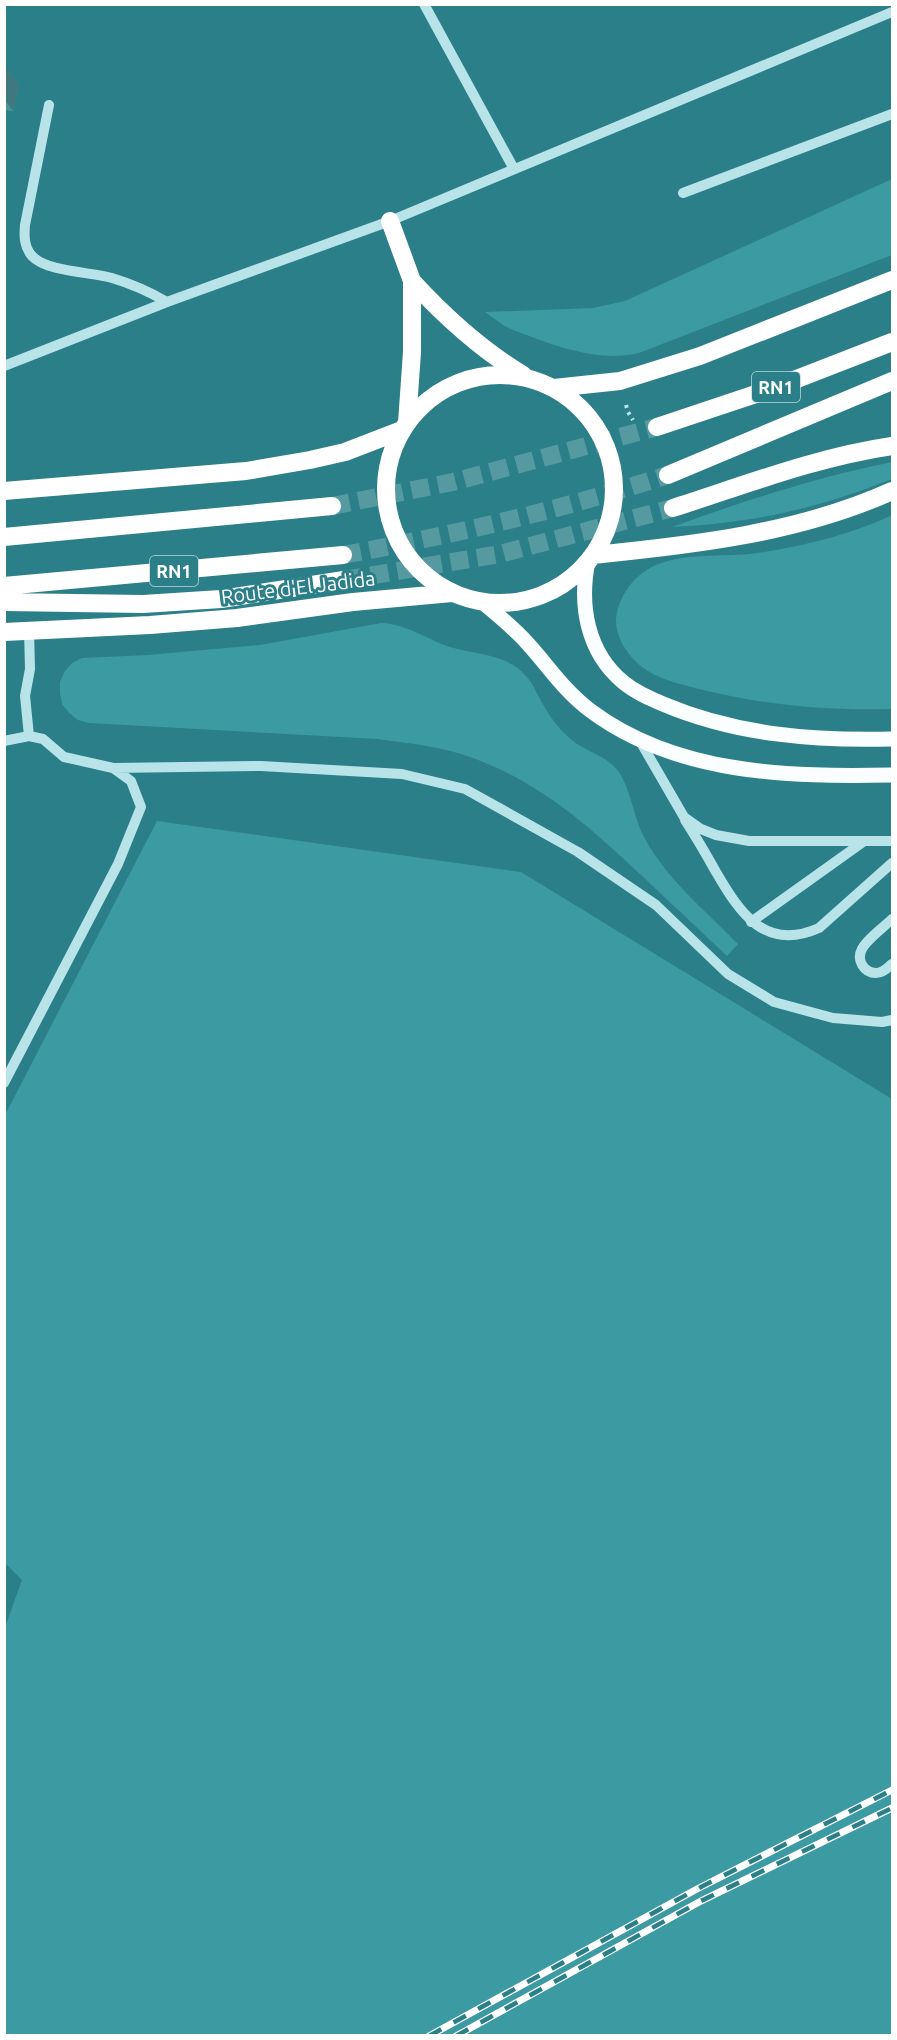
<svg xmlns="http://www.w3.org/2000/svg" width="897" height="2040" viewBox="0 0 897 2040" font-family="Ubuntu,sans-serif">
<rect width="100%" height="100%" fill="#2a7f89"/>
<!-- green -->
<path fill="#3c9aa3" d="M892,179V255L639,353C597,363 553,345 513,330L503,325L485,312L593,308L625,301Z
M892,462V479C816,509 754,523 672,527C744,501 817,477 892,462Z
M892,515V709C827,711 763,705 699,689C682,684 663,681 648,671C631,661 615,639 616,619C618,598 632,578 650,568C682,551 723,558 758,553C804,546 850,535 892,515Z
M381,623C407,624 426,639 450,647C476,655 505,653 525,675C534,684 537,695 544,706C551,719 562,732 573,741C587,752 607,756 618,771C631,789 633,815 643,835C665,878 705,910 738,944L727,956C698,929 669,901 640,874C585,823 539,781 467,756C438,746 407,743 377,739L89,723L78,720L69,713L62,704L60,693V682L65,671L72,663L82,658L148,655L260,645Z
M157,821L521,872L892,1099V2035H5L4,1630L22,1580L4,1562L5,1115Z"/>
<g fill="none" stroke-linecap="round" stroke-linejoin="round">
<!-- highway-tunnel -->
<path stroke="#5599a1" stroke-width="18" stroke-dasharray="18 9" stroke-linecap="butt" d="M332,506L453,482L657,427
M343,555C453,535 561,510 668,475
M344,580L500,554L673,508"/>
<!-- path -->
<path stroke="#b8e4e9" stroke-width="4" stroke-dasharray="3 4.5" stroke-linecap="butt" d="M626,405L628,412L633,420"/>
<!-- minor -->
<path stroke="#b8e4e9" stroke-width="10" d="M424,4L514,169
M49,105L25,225C24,236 24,247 32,256C47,272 91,272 112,278C132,284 150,292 167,302
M683,193L892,114
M4,366L167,302L390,221L892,12
M29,736L25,696L30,669L29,630
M4,741L29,736L43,739L64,757L113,768L131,781L141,807L118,864L4,1083
M640,741L684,817L701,829L716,835L749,841H892
M113,768L261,766L402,774L465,789L578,852L656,905L728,974L774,1002L833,1018L882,1022L892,1020
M685,820C696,837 706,854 716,872C740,913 765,952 819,928L892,863
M892,919C884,927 866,940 862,949C856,960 864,973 876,973C883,973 887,968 892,964
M751,922L863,842"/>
<!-- major -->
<path stroke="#fafefe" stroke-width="15" d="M588,561C579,605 587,652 623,682C635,692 649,698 663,704C736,735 815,741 892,739
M482,602C498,615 515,629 529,645C549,667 566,693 591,711C677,775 790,777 892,775"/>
<!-- highway -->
<path stroke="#fff" stroke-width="18" d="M390,221L412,281V352L407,423
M412,281C446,318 480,349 523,375
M386 489a114 114 0 1 1 228 0a114 114 0 1 1-228 0Z
M554,388L620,381L700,356L892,280
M657,427L771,389L892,342
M668,475L892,381
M4,491L246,471L310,460L345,452L402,430
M673,508C745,485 817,457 892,446
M4,537L332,506
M593,555C694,545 799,533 892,491
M4,586L343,555
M4,602L143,604L221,599L344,580
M4,632L150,625L237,618L353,602L452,593"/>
<defs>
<path id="rail" d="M429,2036L697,1889L892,1790
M456,2036L701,1901L892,1808"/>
</defs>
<!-- rail casing -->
<use href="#rail" stroke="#fff" stroke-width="7"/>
<!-- rail -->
<use href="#rail" stroke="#2a7f89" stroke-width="4.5" stroke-dasharray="14" stroke-linecap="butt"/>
</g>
<!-- wall -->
<path fill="#4d939a" d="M4,65L19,86L13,111L4,110Z"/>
<!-- shaded-wall -->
<path fill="#3f787d" d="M4,65L19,86L13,111L4,99Z"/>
<g text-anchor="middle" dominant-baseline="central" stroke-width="6" stroke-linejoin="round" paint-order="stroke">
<!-- shield labels -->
<g fill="#2a7f89" stroke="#bfd9dc" stroke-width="1.5">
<rect x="752" y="372" width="48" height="30" rx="4.5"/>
<rect x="150" y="556" width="48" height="30" rx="4.5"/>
</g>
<g font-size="18" font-weight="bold" fill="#fff">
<text x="776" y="387">RN1</text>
<text x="174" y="571">RN1</text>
</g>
<!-- street labels -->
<g font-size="20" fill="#fff" stroke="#2a7f89">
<text transform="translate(298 587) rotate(-7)">Route d'El Jadida</text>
</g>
</g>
<!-- border -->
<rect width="897" height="2040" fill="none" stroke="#ffffff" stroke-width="12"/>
</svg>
